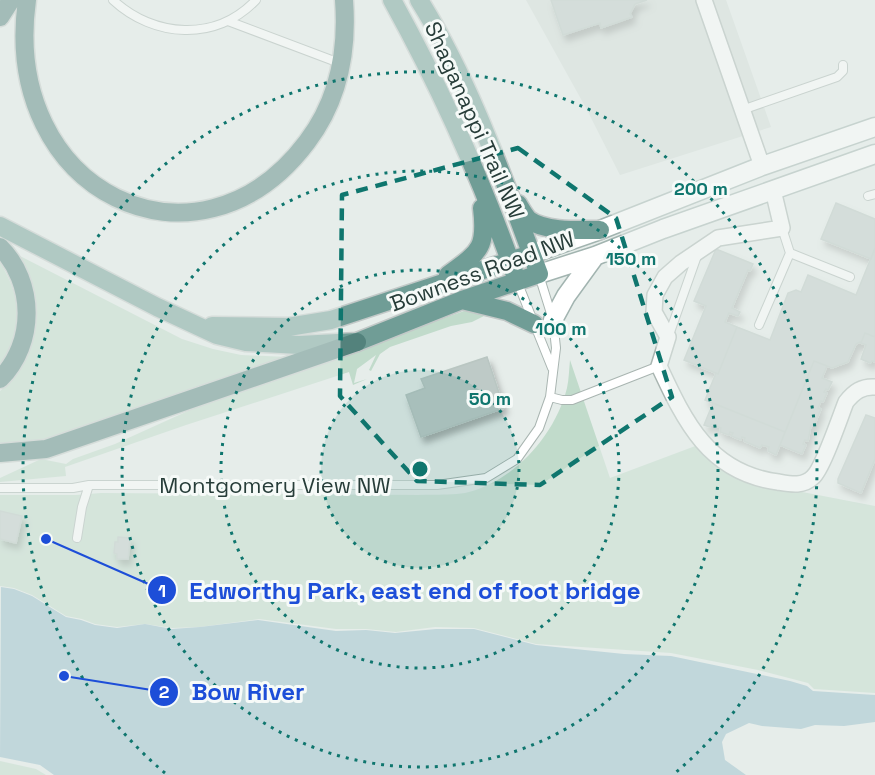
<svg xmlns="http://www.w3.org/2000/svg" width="875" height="775" viewBox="0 0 875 775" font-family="'Space Grotesk',sans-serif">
<defs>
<filter id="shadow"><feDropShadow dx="3.5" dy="6" stdDeviation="3" flood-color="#0004"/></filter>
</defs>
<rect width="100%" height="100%" fill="#e6edea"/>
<!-- built -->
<path fill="#d4ddd9" d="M526,0H726L771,127L620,175L586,108Z"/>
<!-- green -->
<path fill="#c1dbcb" d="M20,256L182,339L213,349L241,355L288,357L49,439L34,442L0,445V391C29,368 44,326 33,290C30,280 24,270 20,260Z
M0,262C21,297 26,330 0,364Z
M464,311L501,316L500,318L484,316L472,322L451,326L390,347L380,354L371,371L369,370L376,355L357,369L354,383L367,379L353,385L349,372L186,425L65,467L66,476L0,482V478L41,459L66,464L73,459L115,444L210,401Z
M570,360L610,478L698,445L761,484L875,506V693L814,689L808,683L758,670L671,653L536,644L474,628L435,627L396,632L366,629H336L259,619L200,627L172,628L145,624L117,627L95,624L82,619L66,616L32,595L14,588L0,586V495H76L101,493L418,495C434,494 454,496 469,492C516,479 555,435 567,388C569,379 569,369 570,360Z
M0,761L36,769L46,775H0Z"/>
<!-- water -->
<path fill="#95bccb" d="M1,587L14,589L32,596L66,617L81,620L95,625L117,628L145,624L172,629L200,627L258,620L336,631L366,630L395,633L436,629H474L536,645L624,654L671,656L790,681L807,686L813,691L875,695V722L844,726L815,725L801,729L762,726L749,723L726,734L722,742L725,760L746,775H54L40,765L0,757Z"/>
<!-- building -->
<path fill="#becac7" stroke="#b9c6c2" stroke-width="1.5" filter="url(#shadow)" d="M551,0H647L635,4L630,14L632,17L601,28L600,23L563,35Z
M836,203L875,219V248L871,259L821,239Z
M875,248V337L865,333L861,343L860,342L856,344L848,362L832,368L814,361L785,432L705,400L716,373L718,374L737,327L770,340L788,293L796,290L801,292L808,275L856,295Z
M716,249L753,264L750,271L748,270L732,308L740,312L738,316L729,313L725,322L737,327L718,374L684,360L706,306L694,301Z
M865,333L875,337V362L872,361L870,363L861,359L866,345L861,343Z
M487,357L504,408L421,437L406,395L425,388L421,379Z
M814,361L827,366L822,378L832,382L828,390L826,389L824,392L827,393L823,402L821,401L818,408L821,409L814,426L811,425L808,441L805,440L803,444L806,445L802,454L780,445Z
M713,403L785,432L776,455L768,451L769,447L762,445L760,448L744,441L745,438L742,437L741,440L731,436L733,433L730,432L729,435L720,432L721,428L711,424L710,427L704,425Z
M866,415L875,418V459L861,493L838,483V479Z
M0,511L22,516L16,543L0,539Z
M118,537L130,538L128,559H117V554L114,553L115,542H118Z"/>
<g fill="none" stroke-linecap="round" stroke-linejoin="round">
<defs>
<path id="service" d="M113,0C154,38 216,42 256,0
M228,21L342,64
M742,110L837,77L843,71V65
M868,196L875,194
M790,253L850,277
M517,281L552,368
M759,325L790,253L782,228
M669,335L698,253
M550,397L562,400H572L659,366
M0,488H73L89,485H437L486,478L517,459L539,428L550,397L556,348L553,320L539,275
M77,538L82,507L89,485"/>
<path id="minor" d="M704,0L762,166
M773,190L782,228L718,238L681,263L665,277L655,295L654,312L668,337L659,366C685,422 709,473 778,482C790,484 803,487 813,477C823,468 840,417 846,402C854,392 862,386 875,387"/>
<path id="secondary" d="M531,254L600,230L762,166L875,127
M539,274L595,256L663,229L875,154
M553,320L566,296L595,256"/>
<path id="primary" d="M392,0C440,87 481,178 514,272
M518,204C521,209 525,216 529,220C545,232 581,230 600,230
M0,226L157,307L217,335L246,342L299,345L357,342L462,300L539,274C504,181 472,85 419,0
M448,275C479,252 487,249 482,208
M462,300L507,311L534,324
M212,326L288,327L331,320L531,254"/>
<path id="trunk" d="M27,0C0,193 198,287 307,142C339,100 348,52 344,0
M0,17L11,0
M0,247C35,282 36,343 0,379
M0,453L46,449L357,342"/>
</defs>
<!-- service casing -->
<use href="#service" stroke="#a9b5b1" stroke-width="10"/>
<!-- minor casing -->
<use href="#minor" stroke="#a9b5b1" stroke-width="18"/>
<!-- secondary casing -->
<use href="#secondary" stroke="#a2b4b0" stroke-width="21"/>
<!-- primary casing -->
<use href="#primary" stroke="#c3c9c8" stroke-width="21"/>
<!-- trunk casing -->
<use href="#trunk" stroke="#c3c9c8" stroke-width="21"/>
<!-- service -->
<use href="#service" stroke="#fff" stroke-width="8"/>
<!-- minor -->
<use href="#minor" stroke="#fff" stroke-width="15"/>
<!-- secondary -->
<use href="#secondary" stroke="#fff" stroke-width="18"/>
<!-- primary -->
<use href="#primary" stroke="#709d96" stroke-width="18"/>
<!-- trunk -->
<use href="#trunk" stroke="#53827c" stroke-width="18"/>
</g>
<!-- marked area -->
<path d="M0 0H875V775H0ZM518,148L616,218L672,397L540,485L417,481L340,396L342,195Z" fill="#e6edea" fill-opacity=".55" fill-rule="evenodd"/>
<path fill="none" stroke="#0f766e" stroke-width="4.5" stroke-dasharray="12 8" stroke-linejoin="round" d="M518,148L616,218L672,397L540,485L417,481L340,396L342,195Z"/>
<!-- distance rings -->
<circle cx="420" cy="469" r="99" fill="#0f766e" fill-opacity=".12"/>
<g fill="none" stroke="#0f766e" stroke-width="3" stroke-dasharray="3 6">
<circle cx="420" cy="469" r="99"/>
<circle cx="420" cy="469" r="199"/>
<circle cx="420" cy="469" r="298"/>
<path d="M165 773A397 397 0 1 1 675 773"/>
</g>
<g text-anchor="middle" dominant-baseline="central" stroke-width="6" stroke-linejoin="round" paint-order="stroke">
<!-- street labels -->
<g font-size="22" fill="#273d39" stroke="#f6faf8">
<text transform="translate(475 120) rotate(66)">Shaganappi Trail NW</text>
<text transform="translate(482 271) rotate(-20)">Bowness Road NW</text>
<text x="275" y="485">Montgomery View NW</text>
</g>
</g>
<circle cx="420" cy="469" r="9" fill="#0f766e" stroke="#f6faf8" stroke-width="3"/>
<g font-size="18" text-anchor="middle" font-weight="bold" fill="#0f766e" stroke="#f6faf8" stroke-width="6" stroke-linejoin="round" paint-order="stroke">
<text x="701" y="195">200 m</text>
<text x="631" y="265">150 m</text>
<text x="561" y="335">100 m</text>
<text x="490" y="405">50 m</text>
</g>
<!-- callouts -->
<path fill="none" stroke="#1d4ed8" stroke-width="2" d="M46 539L162 590M64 676L164 692"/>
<g fill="#1d4ed8" stroke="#f6faf8" stroke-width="2">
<circle cx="46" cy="539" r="6"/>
<circle cx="64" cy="676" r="6"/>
<circle cx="162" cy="590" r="15"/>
<circle cx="164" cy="692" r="15"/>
</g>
<g font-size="18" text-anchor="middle" font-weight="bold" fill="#fff">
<text x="162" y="597">1</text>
<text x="164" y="698">2</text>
</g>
<g font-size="24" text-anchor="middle" font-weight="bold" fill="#1d4ed8" stroke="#f6faf8" stroke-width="6" stroke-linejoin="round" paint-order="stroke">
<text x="415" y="599">Edworthy Park, east end of foot bridge</text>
<text x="248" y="700">Bow River</text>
</g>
</svg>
